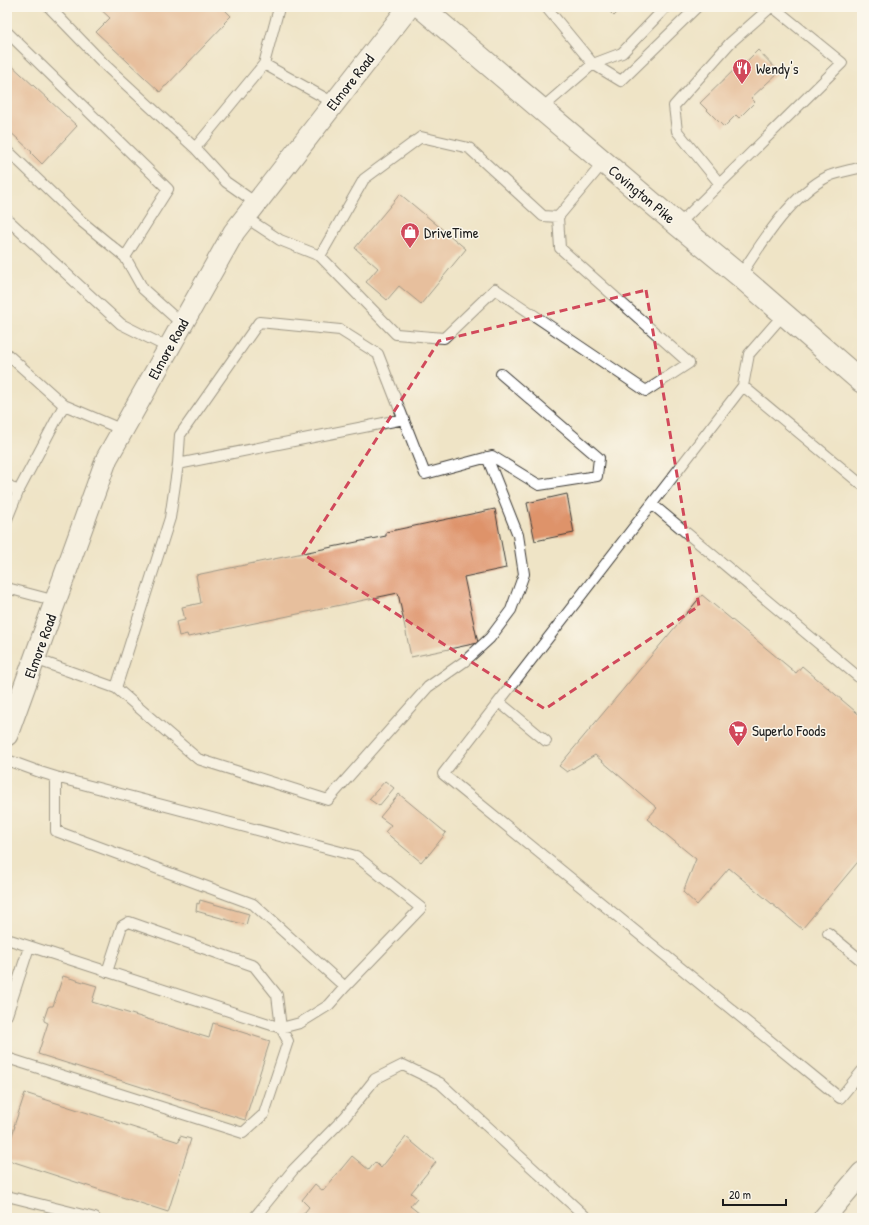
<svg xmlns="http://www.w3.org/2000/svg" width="869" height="1225" viewBox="0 0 869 1225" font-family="'Patrick Hand',sans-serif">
<rect width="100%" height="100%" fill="#fbf7ec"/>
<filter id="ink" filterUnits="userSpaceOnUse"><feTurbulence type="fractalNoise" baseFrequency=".025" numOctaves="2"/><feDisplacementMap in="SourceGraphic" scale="8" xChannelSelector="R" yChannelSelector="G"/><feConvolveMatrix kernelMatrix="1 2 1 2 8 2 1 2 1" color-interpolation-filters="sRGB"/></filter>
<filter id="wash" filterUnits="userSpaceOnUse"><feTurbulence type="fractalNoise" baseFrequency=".012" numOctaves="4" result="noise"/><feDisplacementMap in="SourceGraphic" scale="16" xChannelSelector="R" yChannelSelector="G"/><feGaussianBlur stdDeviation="0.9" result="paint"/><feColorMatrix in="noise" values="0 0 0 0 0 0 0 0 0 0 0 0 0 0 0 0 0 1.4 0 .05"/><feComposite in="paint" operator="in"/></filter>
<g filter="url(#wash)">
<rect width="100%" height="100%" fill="#efe4c6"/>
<g id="blocks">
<!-- building -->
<path fill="#de936b" d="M98,7H222L231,16L224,23L225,24L166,86H165L160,92L96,32L110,18Z
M605,7H623L614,16Z
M758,50L779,72L751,98L755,102L739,118L736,115L724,127L700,103L737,67L739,69Z
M7,61L77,126L42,164L31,153L32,152L7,129Z
M400,194L466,249L421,304L399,286L387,300L366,282L378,268L355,248Z
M567,494L574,533L535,541L527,503Z
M495,509L506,568L464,577L478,643L411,657L398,593L188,637L187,634L179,636L176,622L185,620L182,607L201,603L196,575L386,536V532Z
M702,595L796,673L802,666L862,717V857L802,929L729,868L697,905L683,892L696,859L647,819L657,808L595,755L567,772L559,766Z
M385,781L394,788L379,806L369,799Z
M399,794L446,833L427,857L426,856L421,862L385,832L391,825L380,817Z
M200,900L249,914L246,925L196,911L197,903L199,904Z
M63,976L97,986L92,1002L209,1038L213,1023L270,1041L245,1120L38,1054L48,1023L44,1021V1019L48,1007L50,1006H53Z
M25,1093L179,1142L180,1136L191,1139L168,1212L8,1160L7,1163V1152L15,1126H14Z
M406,1137L436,1162L411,1193L417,1198L410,1206L425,1218H300L309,1207L302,1200L315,1184L323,1191L352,1156L369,1170L375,1162L381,1168Z"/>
</g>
</g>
<g filter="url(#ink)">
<use href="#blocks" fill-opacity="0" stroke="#3c3a36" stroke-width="1"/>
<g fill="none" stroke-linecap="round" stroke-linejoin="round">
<defs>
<path id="lane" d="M49,7L105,65L195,148L226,182L256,203
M278,7L279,8L264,64L334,103
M7,32L168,189L125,257
M593,64L621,81L697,7
M593,64L622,53L666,7
M541,109L593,64L546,7
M195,148L264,64
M7,150L81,221L125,257L143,289L182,324
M720,184L677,131L674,106L730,43L771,7
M245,217L280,240L320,256L364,179L421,137L469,148L543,216L558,217L604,162
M7,219L121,324L169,348
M678,225L842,63L773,7
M320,256L396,334L444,338L495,289L646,391L689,363L560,248L558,217
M740,276C762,242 792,194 829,176C839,172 852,170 862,167
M7,354L64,405L123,430
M743,386L749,354L783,315
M178,464L404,419
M7,484L18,492L7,519
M862,485L743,386L443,774L840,1098L862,1071
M18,492L64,405
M652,504L862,680
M7,588L56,601
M35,659L116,688L170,518L178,464L180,435L259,322L340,330L378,354L425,474L492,456L539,485L597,476L599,458L501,374
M116,688L198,759L328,800L428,687L465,661L490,638L511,610L524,574L518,535L487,457
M499,702L546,741
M7,760L40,772L56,777L356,856L421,908L345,987L253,904L56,831V777
M828,933L862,961
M7,939L281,1028L300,1023L329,1005L345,987
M7,1015L29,947
M7,1058L243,1133L264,1114L288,1041L281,1028L277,995L254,966L129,922L122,926L107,972
M7,1196L95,1218
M254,1218L293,1170L345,1117L375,1079L403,1065L440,1083L587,1218"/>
<path id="street" d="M7,735L107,458L234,232L409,7
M824,1218L862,1173"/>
<path id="primary" d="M421,7L678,225L740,276L862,382"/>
</defs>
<!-- lane casing -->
<use href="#lane" stroke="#3c3a36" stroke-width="12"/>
<!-- street casing -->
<use href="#street" stroke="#3c3a36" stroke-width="23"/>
<!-- primary casing -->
<use href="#primary" stroke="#3c3a36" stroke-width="24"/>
<!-- lane -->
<use href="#lane" stroke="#fff" stroke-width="10"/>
<!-- street -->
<use href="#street" stroke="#fff" stroke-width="21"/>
<!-- primary -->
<use href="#primary" stroke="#fff" stroke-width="22"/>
</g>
</g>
<!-- marked area -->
<path d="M0 0H869V1225H0ZM646,290L699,606L545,709L303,554L439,341Z" fill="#efe4c6" fill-opacity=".55" fill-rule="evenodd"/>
<path fill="none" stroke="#d1495b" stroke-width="3" stroke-dasharray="8 5" stroke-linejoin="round" d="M646,290L699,606L545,709L303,554L439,341Z"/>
<!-- icons -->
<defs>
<symbol id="restaurant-pin" viewBox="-11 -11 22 30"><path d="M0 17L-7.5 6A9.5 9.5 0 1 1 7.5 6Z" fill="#d1495b" stroke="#fbf7ec"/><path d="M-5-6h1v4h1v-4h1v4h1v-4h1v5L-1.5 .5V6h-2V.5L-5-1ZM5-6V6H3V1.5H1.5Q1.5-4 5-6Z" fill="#fff"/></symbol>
<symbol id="shop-pin" viewBox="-11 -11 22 30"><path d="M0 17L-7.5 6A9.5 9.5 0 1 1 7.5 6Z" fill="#d1495b" stroke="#fbf7ec"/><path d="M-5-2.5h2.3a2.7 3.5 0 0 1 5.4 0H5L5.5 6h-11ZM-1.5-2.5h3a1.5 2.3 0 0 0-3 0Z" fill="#fff"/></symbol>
<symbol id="supermarket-pin" viewBox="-11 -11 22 30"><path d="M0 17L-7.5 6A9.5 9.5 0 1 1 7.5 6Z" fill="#d1495b" stroke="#fbf7ec"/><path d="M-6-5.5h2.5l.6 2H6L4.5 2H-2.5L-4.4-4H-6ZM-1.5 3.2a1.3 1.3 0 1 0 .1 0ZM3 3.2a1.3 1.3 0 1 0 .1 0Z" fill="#fff"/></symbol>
</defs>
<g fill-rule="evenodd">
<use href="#restaurant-pin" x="731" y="57" width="22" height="30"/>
<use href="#shop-pin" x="399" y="221" width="22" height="30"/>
<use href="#supermarket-pin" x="727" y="719" width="22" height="30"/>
</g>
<g text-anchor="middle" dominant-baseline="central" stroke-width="3" stroke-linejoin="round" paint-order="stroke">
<!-- poi labels -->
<g font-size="15" fill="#1c1c1c" stroke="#fbf7ec" text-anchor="start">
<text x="756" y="68">Wendy's</text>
<text x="424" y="232">DriveTime</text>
<text x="752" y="730">Superlo Foods</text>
</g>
<!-- street labels -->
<g font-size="15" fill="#1c1c1c" stroke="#fbf7ec">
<text transform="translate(350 82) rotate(-52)">Elmore Road</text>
<text transform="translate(642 194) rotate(40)">Covington Pike</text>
<text transform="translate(168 349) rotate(-61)">Elmore Road</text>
<text transform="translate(40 646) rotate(-70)">Elmore Road</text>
</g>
</g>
<!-- margin -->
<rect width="869" height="1225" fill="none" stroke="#fbf7ec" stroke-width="24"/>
<!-- scale -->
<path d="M723 1199v6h63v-6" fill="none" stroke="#1c1c1c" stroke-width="2"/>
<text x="729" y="1199" font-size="12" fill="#1c1c1c" stroke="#fbf7ec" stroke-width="3" paint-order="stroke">20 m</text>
</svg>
